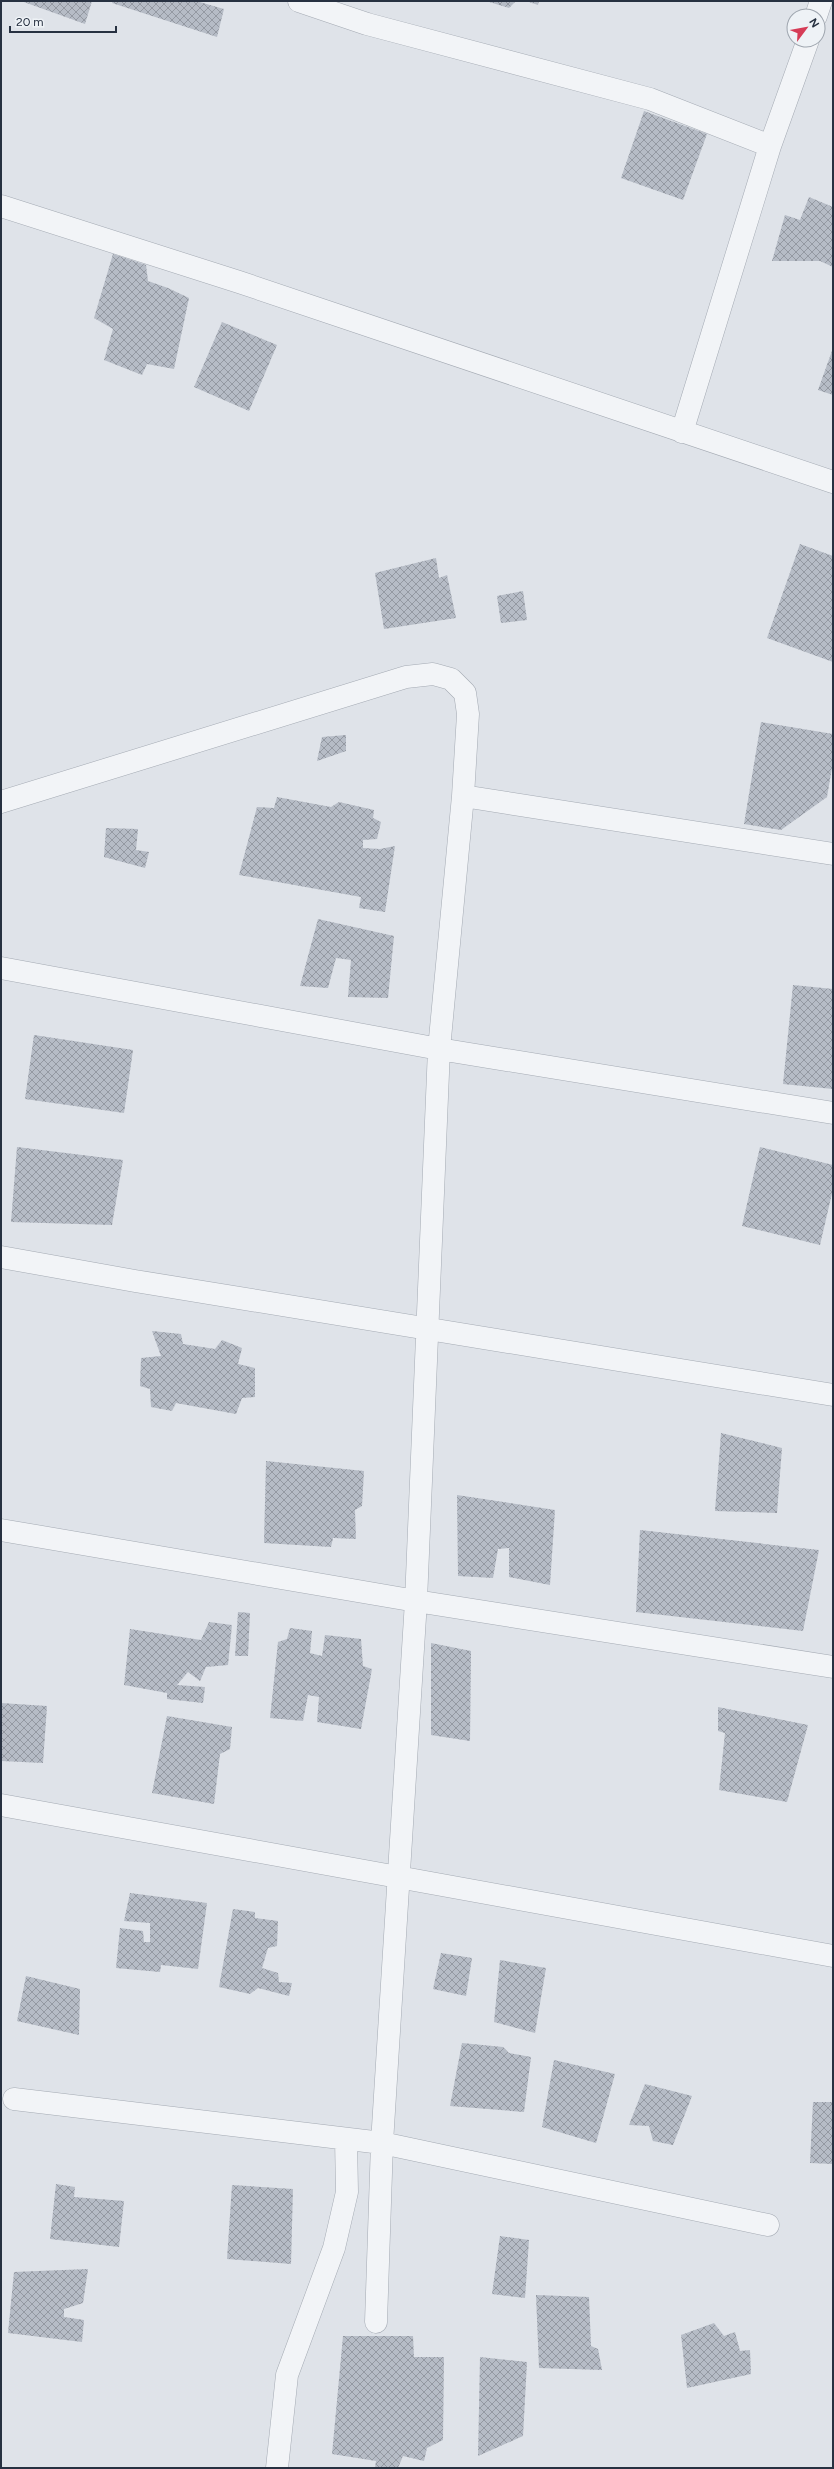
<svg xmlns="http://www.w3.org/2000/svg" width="834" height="2469" viewBox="0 0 834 2469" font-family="Figtree,sans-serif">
<defs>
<pattern id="building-cross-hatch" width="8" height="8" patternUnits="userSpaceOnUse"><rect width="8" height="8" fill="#b6bcc6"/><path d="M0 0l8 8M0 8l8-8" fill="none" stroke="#9499a2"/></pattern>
</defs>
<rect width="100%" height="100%" fill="#dfe3e9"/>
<!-- building -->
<path fill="url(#building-cross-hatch)" d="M21,1H92L85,24Z
M113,1H196L224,9L217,37L112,3Z
M486,1H516L509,8Z
M526,1H539L538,5Z
M644,111L707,134L683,200L621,178Z
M809,197L833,207V267L820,261H772L785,215L800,220Z
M113,254L146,265L148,281L168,288L189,298L174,369L147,364L142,375L104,360L113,329L94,318Z
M222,322L277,345L249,411L194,387Z
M833,348V395L818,390Z
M800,544L833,556V662L767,638Z
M436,558L439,578L447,575L456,618L384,629L375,573Z
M523,591L527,620L501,623L497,596Z
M761,722L833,734V762L827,797L781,830L744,824Z
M346,735V751L317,761L322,737Z
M277,797L331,807L339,802L374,810L373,818L381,822L377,839L363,840V848L380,849L395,846L385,912L359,908L361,897L239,875L257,807L274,808Z
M106,828L138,829L136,850L149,852L145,868L104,857Z
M318,919L394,936L388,998L348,997L351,960L336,958L328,988L300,986Z
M793,985L833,989V1089L783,1084Z
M34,1035L133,1050L124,1113L25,1099Z
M17,1147L123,1160L112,1225L11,1222Z
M760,1147L833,1165V1189L820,1245L742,1226Z
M152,1331L181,1334L183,1344L215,1349L222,1340L242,1348L238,1364L255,1368V1397L242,1398L236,1414L176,1403L172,1411L151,1407L150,1389L140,1386L141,1358L161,1356Z
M721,1433L782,1448L777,1513L715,1511Z
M266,1461L364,1471L362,1506L355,1510L356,1539L333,1538L331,1547L264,1543Z
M457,1495L555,1510L550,1585L509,1577V1548L498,1549L493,1578L458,1576Z
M640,1530L819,1550L803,1631L636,1612Z
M238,1612L250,1613L248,1656H235Z
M209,1622L232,1625L228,1665L206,1667L200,1681L188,1672L177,1685L205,1687L203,1703L167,1699V1693L124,1685L130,1629L201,1640Z
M290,1628L312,1631L310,1653L322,1656L325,1635L361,1639L363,1666L372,1669L361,1729L317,1722L319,1697L308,1695L303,1721L270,1718L278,1642L287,1639Z
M431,1643L471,1651L470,1741L431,1735Z
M1,1703L47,1706L43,1763L1,1761Z
M718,1707L808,1725L787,1802L719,1790L725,1733L718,1731Z
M167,1716L232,1727L230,1749L220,1754L214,1804L152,1793Z
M130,1893L207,1903L198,1969L161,1965L160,1972L116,1968L120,1928L143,1931L144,1942H150V1923L124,1921Z
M233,1909L255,1912V1918L278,1921L277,1946L268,1948L262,1968L278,1973L279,1982L292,1983L289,1996L258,1988L250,1994L219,1987Z
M441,1953L472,1958L466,1996L433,1989Z
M500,1960L546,1968L535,2033L494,2022Z
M26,1976L80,1989L79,2035L17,2021Z
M462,2043L503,2047L509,2053L531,2057L524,2112L450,2106Z
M554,2060L615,2074L596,2143L542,2127Z
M645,2084L692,2096L673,2145L653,2141L649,2126L629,2125Z
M813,2102H833V2164L810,2163Z
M56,2184L75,2187L74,2197L124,2201L119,2247L50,2239Z
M232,2185L293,2189L291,2264L227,2259Z
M500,2236L529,2240L525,2298L492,2294Z
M88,2269L83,2303L64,2309V2317L84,2320L82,2342L8,2333L14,2272Z
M536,2295L589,2297L591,2346L598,2349L602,2370L539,2368Z
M714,2323L724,2336L735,2332L740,2351L750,2350L751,2374L687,2388L681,2335Z
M343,2336H413L414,2357H444L443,2440L427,2448L424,2461L403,2456L398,2468H375L376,2461L332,2454Z
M480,2357L527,2362L523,2436L478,2456Z"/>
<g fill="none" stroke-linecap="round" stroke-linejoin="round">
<defs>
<path id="street" d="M299,1L367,24L650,99L770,146
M816,16L821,1
M1,206L239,282L833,482
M682,432L770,146L808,40
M463,796L833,854
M1,802L406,677L433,674L451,679L465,693L468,714L463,796L439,1049L416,1601L382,2143L376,2322
M1,968L439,1049L833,1113
M1,1257L135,1281L833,1395
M1,1530L416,1601L833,1667
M1,1805L833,1956
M14,2099L382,2143L768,2225
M277,2468L287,2375L334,2248L347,2192L346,2139"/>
</defs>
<!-- street casing -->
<use href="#street" stroke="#a4aab3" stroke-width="23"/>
<!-- street -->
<use href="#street" stroke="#f2f4f7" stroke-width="22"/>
</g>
<!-- border -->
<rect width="834" height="2469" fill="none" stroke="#273141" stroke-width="4"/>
<!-- north arrow -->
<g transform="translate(806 28) rotate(58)"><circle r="19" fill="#eef2f6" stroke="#9ea5ae"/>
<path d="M0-3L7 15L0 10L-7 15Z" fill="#d63c57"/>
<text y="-6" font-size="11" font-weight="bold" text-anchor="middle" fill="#273141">N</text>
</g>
<!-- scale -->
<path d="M10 26v6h106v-6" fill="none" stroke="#273141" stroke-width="2"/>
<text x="16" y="26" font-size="12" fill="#273141" stroke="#eef2f6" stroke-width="3" paint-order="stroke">20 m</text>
</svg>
